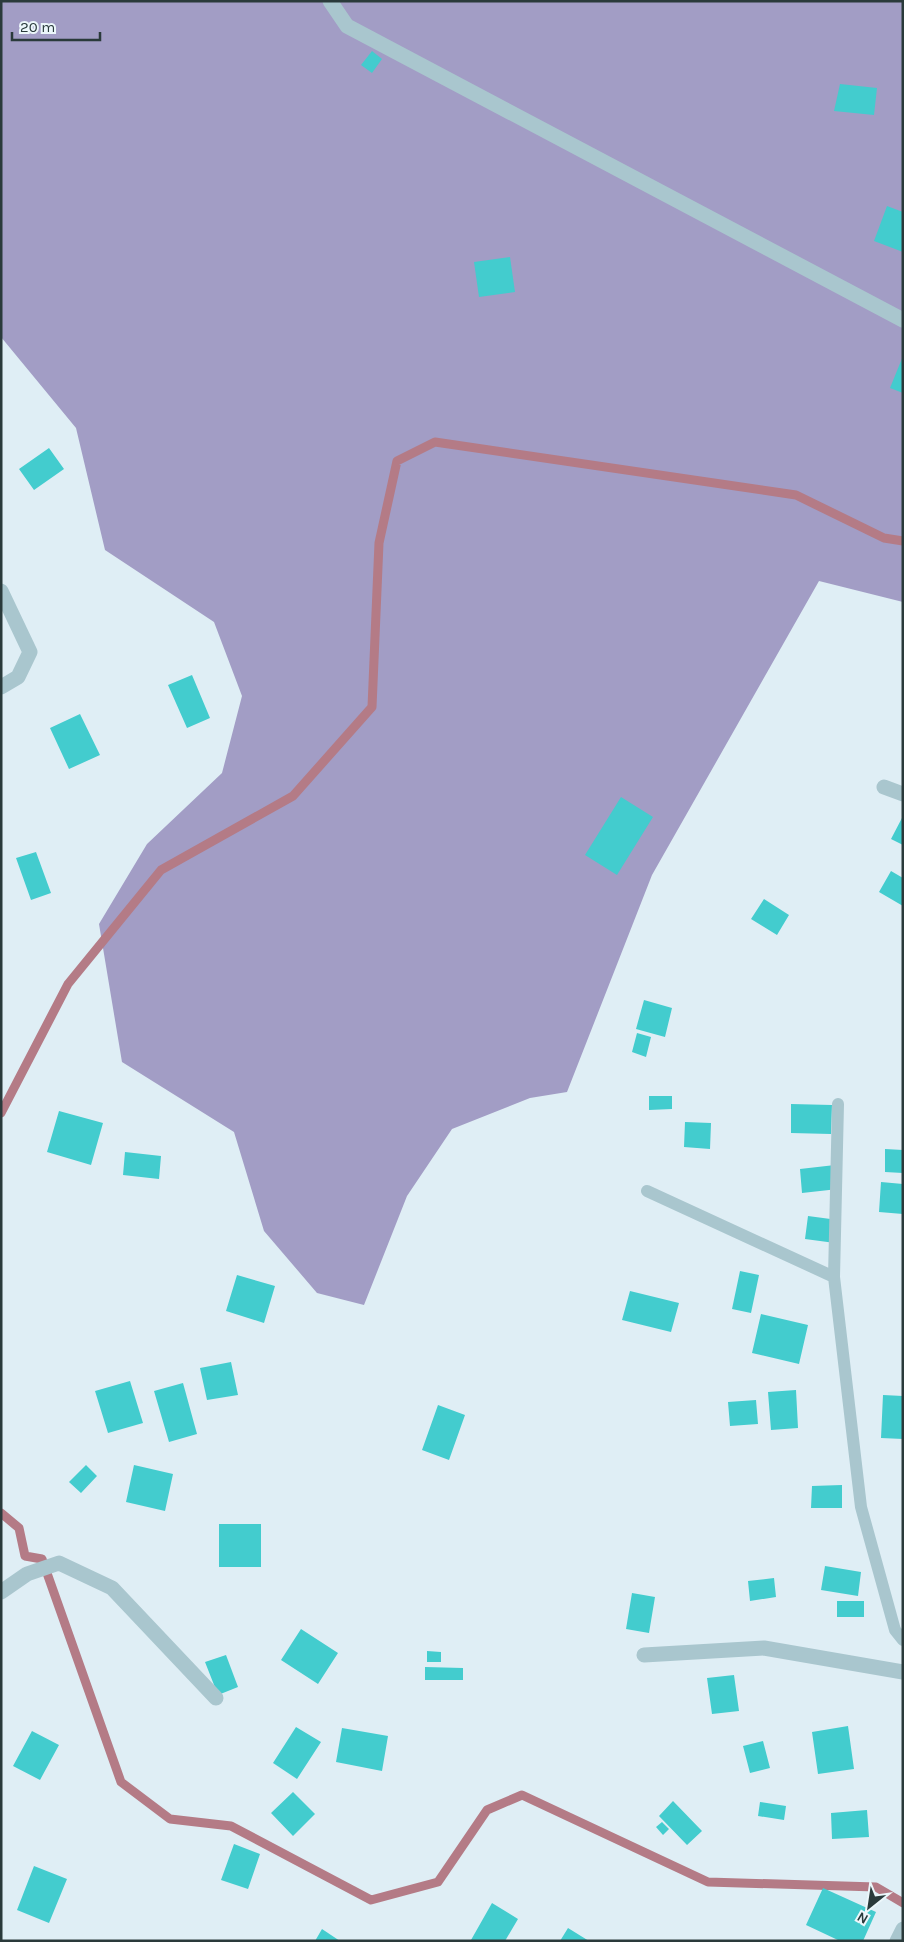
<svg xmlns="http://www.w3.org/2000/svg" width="904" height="1942" viewBox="0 0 904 1942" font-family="Karla,sans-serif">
<rect width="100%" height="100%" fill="#dfeef5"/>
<!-- green -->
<path fill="#a29dc5" d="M1,1H903V602L819,581L652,875L567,1092L530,1098L452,1129L407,1196L364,1305L317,1293L264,1231L234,1132L122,1062L99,924L147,844L222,773L242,696L214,622L105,550L76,428L1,337Z"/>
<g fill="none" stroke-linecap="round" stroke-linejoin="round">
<!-- stream -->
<path stroke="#b47b86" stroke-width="9" d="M1,1113L68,984L161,870L293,796L372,707L379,543L397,461L435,442L796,495L884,538L903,541
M1,1513L19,1528L25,1556L42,1559L121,1782L170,1819L231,1826L371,1900L438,1882L487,1810L522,1795L708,1882L876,1887L903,1903"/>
</g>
<!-- building -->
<path fill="#43ccce" d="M372,51L382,59L372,73L361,65Z
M840,84L877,88L874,115L834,111Z
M887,206L903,212V252L874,241Z
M510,257L515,292L479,297L474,262Z
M903,356V393L890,388Z
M49,448L64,469L34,490L19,469Z
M192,675L210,718L187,728L168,685Z
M80,714L100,755L69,769L50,728Z
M621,797L653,817L617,875L585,855Z
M903,816V845L891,839Z
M36,852L51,893L31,900L16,858Z
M891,871L903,878V906L879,892Z
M764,899L789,915L777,935L751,919Z
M644,1000L672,1008L665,1037L636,1029Z
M637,1033L651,1037L646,1057L632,1052Z
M649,1096H672V1109L649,1110Z
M791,1104L832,1105L831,1134L791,1133Z
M59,1111L103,1123L91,1165L47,1152Z
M685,1122L711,1123L710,1149L684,1147Z
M885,1149L903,1150V1173L885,1172Z
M125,1152L161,1156L159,1179L123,1175Z
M835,1165L838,1189L802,1193L800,1169Z
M881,1182L903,1184V1214L879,1212Z
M808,1216L838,1220L835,1243L805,1239Z
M740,1271L759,1275L751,1313L732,1309Z
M237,1275L275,1286L264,1323L226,1311Z
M630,1291L679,1303L671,1332L622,1320Z
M761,1314L808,1325L799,1364L752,1353Z
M231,1362L238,1395L207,1400L200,1368Z
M130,1381L143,1423L108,1433L95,1391Z
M183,1383L197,1434L169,1442L154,1391Z
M796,1390L798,1428L771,1430L768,1392Z
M883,1395L903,1396V1439L881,1438Z
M756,1400L758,1424L730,1426L728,1402Z
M438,1405L465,1415L449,1460L422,1450Z
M86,1465L97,1476L81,1493L69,1482Z
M134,1465L173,1474L165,1511L126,1502Z
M842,1485V1508H811L812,1486Z
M219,1524H261V1567H219Z
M825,1566L861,1572L858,1596L821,1590Z
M774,1578L776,1597L750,1601L748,1581Z
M632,1593L655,1597L649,1633L626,1629Z
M837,1601H864V1617H837Z
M301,1629L338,1653L318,1684L281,1660Z
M427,1651L441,1652V1662H427Z
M226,1655L238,1687L218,1695L205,1662Z
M425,1667L463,1668V1680H425Z
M734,1675L739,1711L712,1714L707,1678Z
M848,1726L854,1769L818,1774L812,1732Z
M296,1727L321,1742L297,1779L273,1763Z
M342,1728L388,1736L382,1771L336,1762Z
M32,1731L59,1745L40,1780L13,1766Z
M763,1741L770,1768L750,1773L743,1746Z
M293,1792L315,1814L293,1836L271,1813Z
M673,1801L702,1831L687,1845L659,1816Z
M760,1802L786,1806L784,1820L758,1816Z
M867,1810L869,1837L832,1839L831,1813Z
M662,1822L669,1829L663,1835L656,1827Z
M234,1844L260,1854L248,1889L221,1880Z
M34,1866L67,1879L49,1923L17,1910Z
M823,1888L876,1912L863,1941H840L806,1925Z
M492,1903L518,1919L505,1941H473L471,1940Z
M568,1928L589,1941H560Z
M322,1929L340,1941H315Z"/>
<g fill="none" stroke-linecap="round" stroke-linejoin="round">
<!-- lane -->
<path stroke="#a9c6ce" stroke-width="12" d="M838,1104L834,1277L861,1507L895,1630L903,1640
M647,1191L834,1277"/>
<!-- street -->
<path stroke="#a9c6ce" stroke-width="15" d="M330,1L347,26L903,320
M1,591L30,652L18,677L1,687
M884,787L903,794
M1,1592L27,1574L59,1563L112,1588L216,1698
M644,1655L764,1648L903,1672
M897,1941L903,1929"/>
</g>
<!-- border -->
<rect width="904" height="1942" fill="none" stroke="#2a3a3b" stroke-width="5"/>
<!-- north arrow -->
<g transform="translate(869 1907) rotate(210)" stroke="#ecf7fb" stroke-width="4" paint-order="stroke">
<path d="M0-4L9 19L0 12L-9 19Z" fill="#2a3a3b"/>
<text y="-8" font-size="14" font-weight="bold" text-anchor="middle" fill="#2a3a3b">N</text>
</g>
<!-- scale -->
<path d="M12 32v8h88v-8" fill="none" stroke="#2a3a3b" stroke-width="2.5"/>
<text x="20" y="32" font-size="15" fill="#2a3a3b" stroke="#ecf7fb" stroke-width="4" paint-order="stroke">20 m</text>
</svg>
